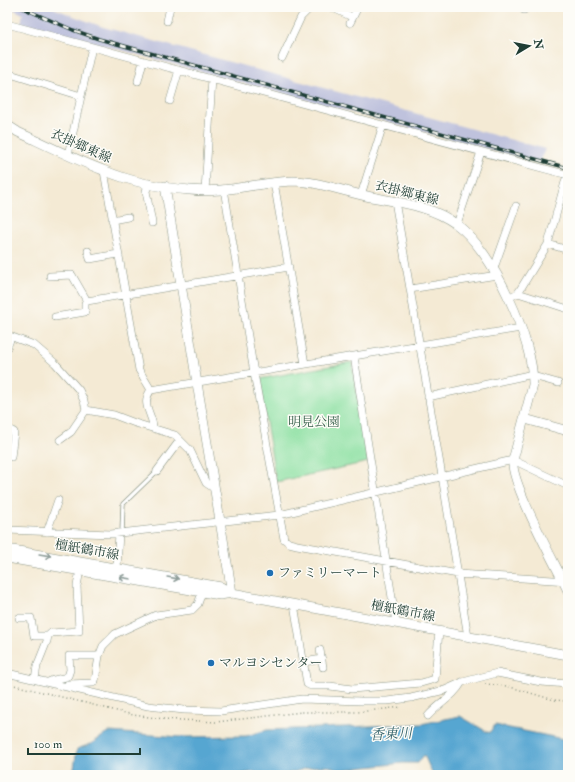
<svg xmlns="http://www.w3.org/2000/svg" width="575" height="782" viewBox="0 0 575 782" font-family="'IM FELL Double Pica','Noto Serif JP',serif">
<rect width="100%" height="100%" fill="#fdfcf7"/>
<filter id="ink" filterUnits="userSpaceOnUse"><feTurbulence type="fractalNoise" baseFrequency=".025" numOctaves="2"/><feDisplacementMap in="SourceGraphic" scale="8" xChannelSelector="R" yChannelSelector="G"/><feConvolveMatrix kernelMatrix="1 2 1 2 8 2 1 2 1" color-interpolation-filters="sRGB"/></filter>
<filter id="wash" filterUnits="userSpaceOnUse"><feTurbulence type="fractalNoise" baseFrequency=".012" numOctaves="4" result="noise"/><feDisplacementMap in="SourceGraphic" scale="16" xChannelSelector="R" yChannelSelector="G"/><feGaussianBlur stdDeviation="0.9" result="paint"/><feColorMatrix in="noise" values="0 0 0 0 0 0 0 0 0 0 0 0 0 0 0 0 0 1.4 0 .05"/><feComposite in="paint" operator="in"/></filter>
<g filter="url(#wash)">
<rect width="100%" height="100%" fill="#f4ead4"/>
<!-- industrial -->
<path fill="#bfc2dd" d="M9,7H51L76,17L103,27L545,149L539,163L21,23L23,14Z"/>
<!-- green -->
<path fill="#8ce0a2" stroke="#568e6b" d="M352,362L368,462L276,482L259,379Z"/>
<!-- water -->
<path fill="#57a6d1" stroke="#3b7282" d="M460,716L489,733L495,725L568,740V775H433L424,755L418,763H403L339,770C322,760 299,772 281,775C273,776 264,775 256,775L255,772L239,774L238,775H73L77,749L91,744L109,732L181,737L246,736L267,730L421,724Z"/>
</g>
<g filter="url(#ink)">
<g fill="none" stroke-linecap="round" stroke-linejoin="round">
<defs>
<path id="lane" d="M122,533L123,504L157,471"/>
<path id="street" d="M331,7L352,17
M524,10V7
M167,21L170,7
M350,23L358,7
M7,24L568,175
M282,58L301,17L311,7
M7,73L81,96
M138,81L143,61
M170,101L179,70
M68,155L92,47
M104,171L139,370L151,390L521,328
M274,182L305,364
M149,183L146,191L152,223
M224,189L254,373L284,539L289,543L297,545L458,574L568,581
M205,191L212,79
M361,195L383,125
M395,201L442,476L468,637
M112,220L128,217
M457,224L481,152
M548,244L568,250
M88,251L90,259L118,254
M494,268L516,206
M50,276L72,275L87,301
M410,289L497,275
M518,293L568,309
M508,298L518,293L548,244L568,171
M55,317L85,312V303L87,301L289,267
M7,335L34,345L55,363L79,390L84,401L86,410L114,415L135,423L175,435L190,450L206,483L215,489
M7,348L11,337
M354,356L396,623
M533,376L558,383
M151,390C140,404 153,415 153,427
M428,397L533,374
M7,428L14,432L11,457
M60,440L71,432L86,410
M157,471L180,440
M7,530L111,534L279,515L513,460L568,486
M47,532L58,500
M117,568L119,533
M294,604L307,684L311,686H330L352,689L421,683L435,679L439,631
M19,618H31L34,636H48
M320,650L323,667
M304,662L322,659
M7,673L148,706L184,710L221,711L302,699L361,701H387L411,698L445,690L463,682L497,673L541,682L568,684
M35,679L37,666L47,641L48,636L51,633L79,631L77,586L80,570
M48,682C55,678 61,680 68,676L70,670L69,656H99
M68,684L93,683L95,681L99,656L103,646L115,634L156,615L192,610L198,604L202,592
M428,716C440,702 453,698 462,682"/>
<path id="secondary" d="M7,125L18,132C46,145 74,159 103,170C129,181 162,188 190,190C225,194 258,182 293,181C316,181 339,190 362,195C393,202 429,204 456,224C493,250 534,341 533,385L513,460C509,481 557,567 568,591
M165,186L197,383L232,593
M525,419L568,431
M7,549L221,587L232,593L568,655
M7,558L220,595L232,593"/>
</defs>
<!-- lane casing -->
<use href="#lane" stroke="#8a9484" stroke-width="5"/>
<!-- street casing -->
<use href="#street" stroke="#8a9484" stroke-width="8"/>
<!-- secondary casing -->
<use href="#secondary" stroke="#8a9484" stroke-width="10"/>
<!-- path -->
<path stroke="#8a9484" stroke-width="1.5" stroke-dasharray="1 3" stroke-linecap="butt" d="M485,684L507,686L554,700L568,701
M7,685H14L133,715L164,719L216,722L302,712H358L402,707"/>
<!-- lane -->
<use href="#lane" stroke="#fff" stroke-width="3.5"/>
<!-- street -->
<use href="#street" stroke="#fff" stroke-width="7"/>
<!-- secondary -->
<use href="#secondary" stroke="#fff" stroke-width="9"/>
<defs>
<path id="rail" d="M20,7L73,30L99,39L568,168"/>
</defs>
<!-- rail casing -->
<use href="#rail" stroke="#1f3d34" stroke-width="3.5"/>
<!-- rail -->
<use href="#rail" stroke="#fdfcf7" stroke-width="2" stroke-dasharray="6" stroke-linecap="butt"/>
</g>
<!-- one-way arrows -->
<defs><path id="oneway-shaft" d="M-6 0H5M1.5-3L5.5 0L1.5 3" fill="none" stroke-width="1.6" stroke-linecap="round" stroke-linejoin="round"/></defs>
<g stroke="#8f9e9a">
<use href="#oneway-shaft" transform="translate(45 555) rotate(10)"/>
<use href="#oneway-shaft" transform="translate(125 578) rotate(-170)"/>
<use href="#oneway-shaft" transform="translate(173 578) rotate(10)"/>
</g>
</g>
<!-- markers -->
<g fill="#1f6fb2" stroke="#fdfcf7" stroke-width="1.5">
<circle cx="270" cy="573" r="4"/>
<circle cx="211" cy="663" r="4"/>
</g>
<g text-anchor="middle" dominant-baseline="central" stroke-width="3" stroke-linejoin="round" paint-order="stroke">
<!-- street labels -->
<g font-size="13" fill="#1f3d34" stroke="#fdfcf7">
<text transform="translate(81 146) rotate(24)">衣掛郷東線</text>
<text transform="translate(407 193) rotate(14)">衣掛郷東線</text>
<text transform="translate(87 550) rotate(10)">檀紙鶴市線</text>
<text transform="translate(403 611) rotate(11)">檀紙鶴市線</text>
</g>
<!-- park labels -->
<g font-size="13" fill="#355e4a" stroke="#fdfcf7">
<text x="314" y="422">明見公園</text>
</g>
<!-- poi labels -->
<g font-size="13" fill="#1f3d34" stroke="#fdfcf7" text-anchor="start">
<text x="278" y="573">ファミリーマート</text>
<text x="219" y="663">マルヨシセンター</text>
</g>
<!-- water labels -->
<g font-size="14" font-style="italic" fill="#33626b" stroke="#fdfcf7">
<text transform="translate(391 734) rotate(-3)">香東川</text>
</g>
</g>
<!-- margin -->
<rect width="575" height="782" fill="none" stroke="#fdfcf7" stroke-width="24"/>
<!-- north arrow -->
<g transform="translate(529 46) rotate(80)" stroke="#fdfcf7" stroke-width="3" paint-order="stroke">
<path d="M0-3L7 15L0 10L-7 15Z" fill="#1f3d34"/>
<text y="-6" font-size="11" font-weight="bold" text-anchor="middle" fill="#1f3d34">N</text>
</g>
<!-- scale -->
<path d="M28 748v6h112v-6" fill="none" stroke="#1f3d34" stroke-width="2"/>
<text x="34" y="748" font-size="12" fill="#1f3d34" stroke="#fdfcf7" stroke-width="3" paint-order="stroke">100 m</text>
</svg>
